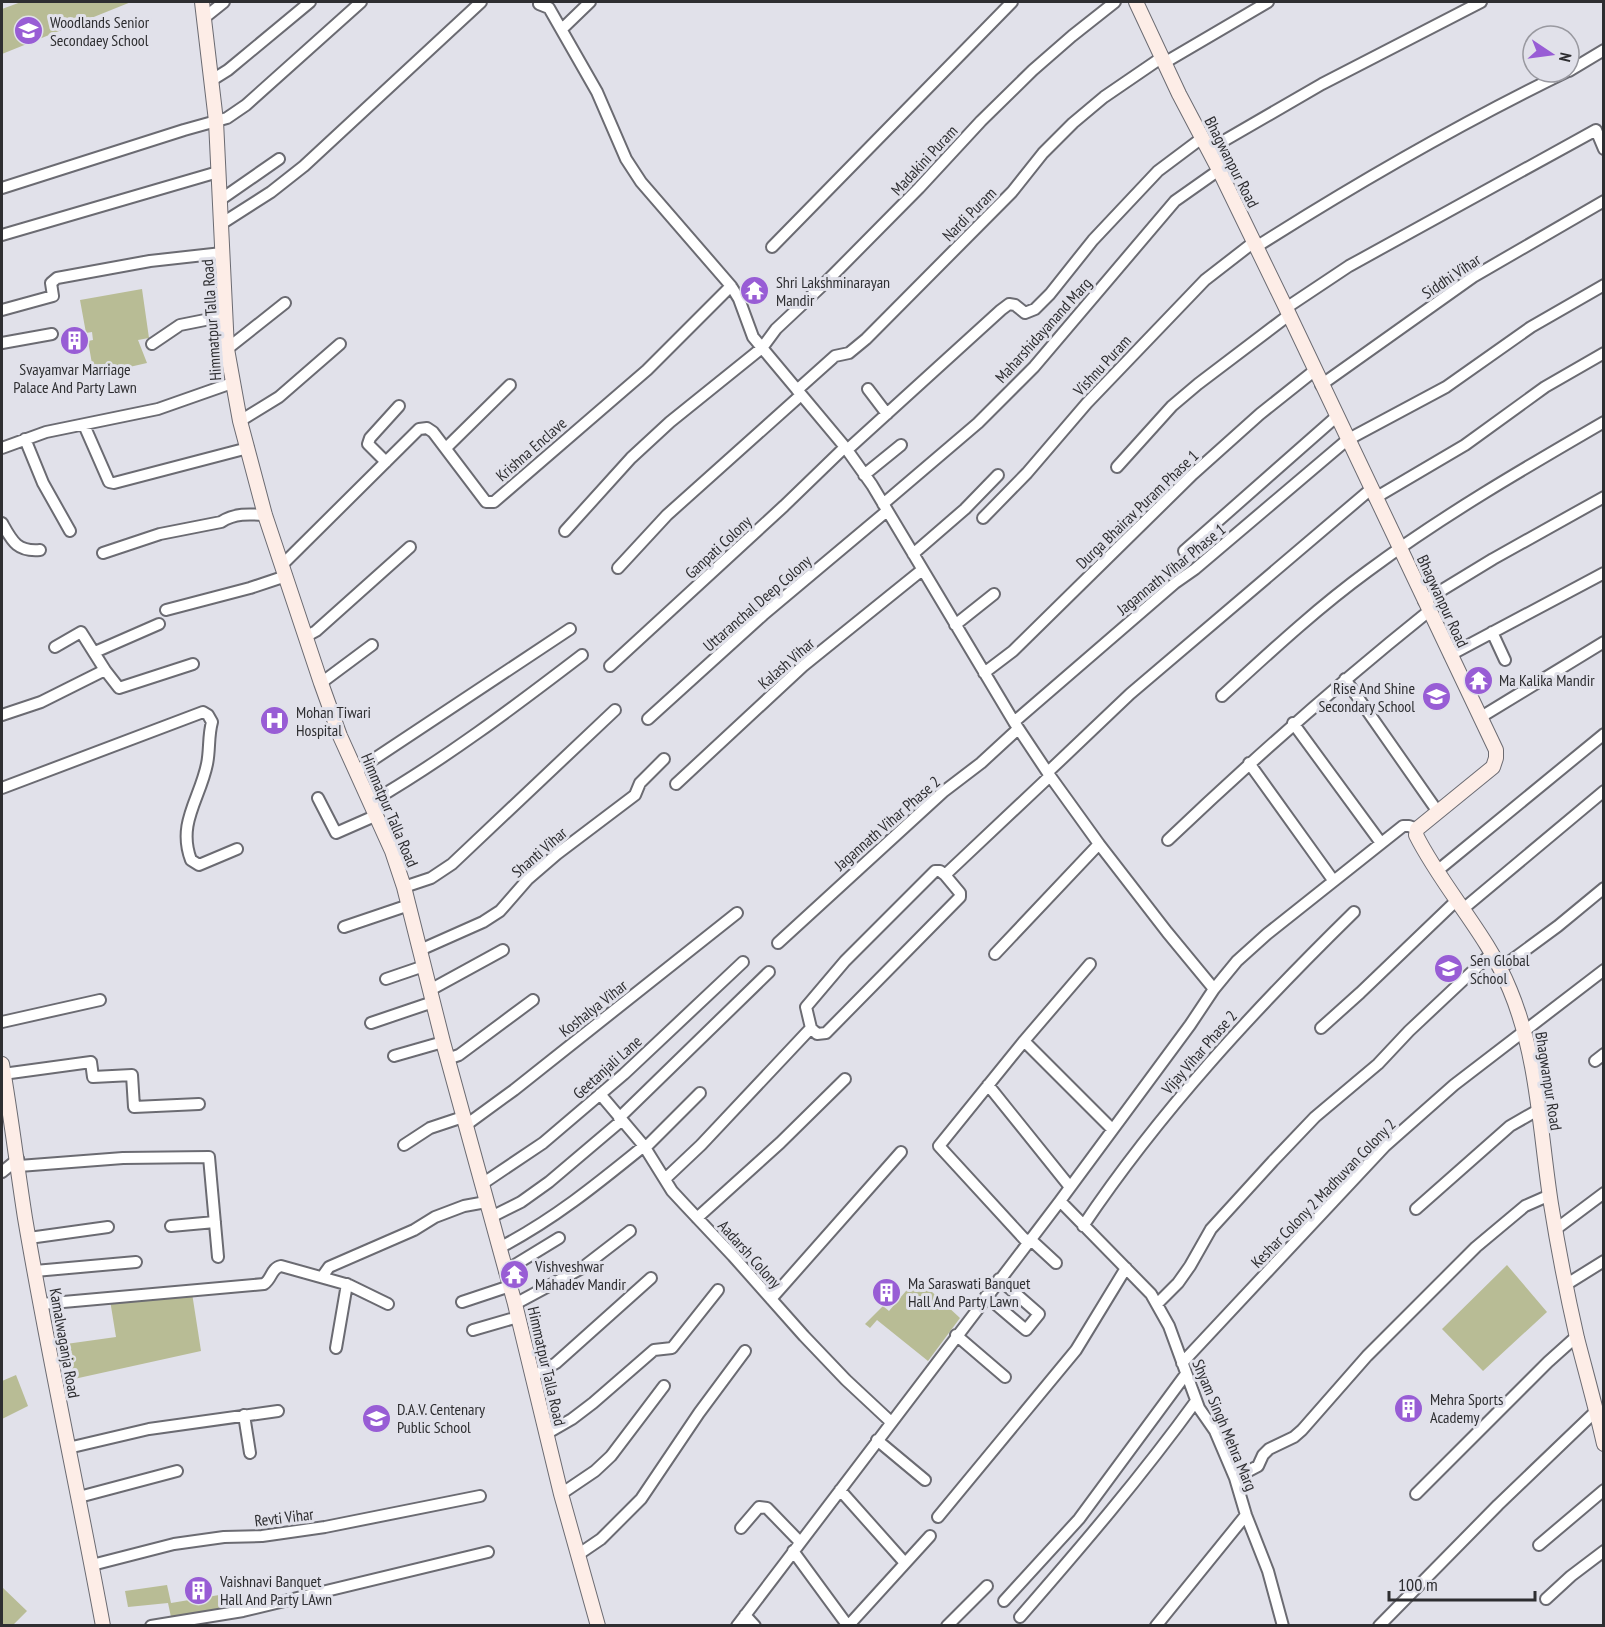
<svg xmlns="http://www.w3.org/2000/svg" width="1605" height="1627" viewBox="0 0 1605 1627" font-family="'PT Sans Narrow',sans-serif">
<rect width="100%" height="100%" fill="#e1e1ea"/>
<!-- green -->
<path fill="#b8bc95" d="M21,2H131L2,54V9Z
M142,289L149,338L138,340L147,363L94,375L88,341L93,340L92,332L86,333L80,300Z
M1507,1265L1547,1312L1483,1371L1442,1329Z
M917,1278L960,1318L928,1361L877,1320L870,1328L865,1324L883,1306L889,1311Z
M192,1293L201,1351L74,1379L66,1344L116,1337L110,1300Z
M16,1375L28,1406L2,1419V1381Z
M167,1585L171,1603L225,1594L227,1608L171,1617L168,1603L128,1607L125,1591Z
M2,1587L27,1611L13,1625H2Z"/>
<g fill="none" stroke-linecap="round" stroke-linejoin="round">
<defs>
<path id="street" d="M539,4L549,8L597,92L626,159L641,182L731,286L739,299L753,337L845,447L872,485L1014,722L1050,776L1099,844L1167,932L1214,989
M204,18L224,2
M562,29L590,2
M1164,63L1268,2
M1569,71L1604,50
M212,80L228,70L310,2
M1208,150L1322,84L1481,2
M2,188L184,130L227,118L246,105L361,2
M220,200L279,159
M221,224L271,192L304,166L481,2
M2,235L218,172
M772,247L1012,2
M1256,247C1357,183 1459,124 1566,72
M1286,308L1349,266L1596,130L1604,149
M2,310L53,296L51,283L57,278L150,261L222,253
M2,343L52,334
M152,344L180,325L225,316
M227,349L285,303
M1321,385L1473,277L1604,201
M868,389L887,414
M797,390L835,356L849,353L866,339L1012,192L1043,153L1073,123L1104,97L1161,58
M240,421L279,397L340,344
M84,425L109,482L114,483L248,448
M25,439L43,483L70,531
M2,448L46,432L158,409L232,383
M446,448L510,385
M847,450L1001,310L1009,304L1015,305L1025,313L1035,309L1050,294L1093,240L1158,171L1202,138
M386,462L368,444L370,438L399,406
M1117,467L1172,406L1198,384L1289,315
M864,475L901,445
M1375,498L1465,445L1545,387L1604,353
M883,504L978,423L1034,367L1175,201L1219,170
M983,518L1027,473L1087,403L1205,280L1254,242
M2,523C12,541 17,552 40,550
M565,531L631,458L670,422L762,348L776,329L825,283L919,188L981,121L1033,70L1072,36L1115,2
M1184,551L1336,417
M103,553L160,534L221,522C235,513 249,514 265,515
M913,554L965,509L998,475
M282,565L419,429L427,428L433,432L486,502H494L647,370L731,286
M618,568L667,515L801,395
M1424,601L1493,559L1604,497
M166,610L250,588L286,576
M955,625L994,594
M1492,632L1505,660
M307,636L316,631L410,547
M55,647L81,632L105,670
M95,652L159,624
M1450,655L1604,573
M610,666L784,506L845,447
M984,673L1013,651L1193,474L1260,414L1314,371
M1345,679L1438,812
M321,683L372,645
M1222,696C1269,653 1316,609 1368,571C1442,516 1523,469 1604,422
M2,715L41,702L105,670L119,688L193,664
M1481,717L1604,642
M648,719L763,615L887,511
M1014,722L1175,583L1195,569L1347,440L1446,387L1531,327L1604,285
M1293,723L1381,843
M1249,763L1333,880
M356,771L570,629
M1048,772L1130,694L1371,489
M676,784L803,666L922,570
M2,788L203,712L208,715L212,722C208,736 210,750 207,764C200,799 177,823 191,860L199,865L237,849
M318,798L336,833L377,815
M371,802C445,759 514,707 582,655
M1168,840C1252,760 1338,684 1429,611
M1437,871L1604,734
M404,887L431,878L452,864L615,710
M1463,909L1604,791
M344,927L409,905
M778,943L943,792L981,763L1018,729
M420,950L483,922L500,911L528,879L557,854L635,795L640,783L664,759
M995,954L1099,844
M1501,968L1558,926L1604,888
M386,979L424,966
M430,990L503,950
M2,1022L100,1000
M371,1023L433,1002
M811,1028L817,1034L826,1033L960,897V893L945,875
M1321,1028L1360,993L1457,900
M1024,1041L1112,1129
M394,1056L443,1042
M447,1059L459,1055L533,1000
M1595,1061L1604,1054
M3,1074L91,1062L93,1077L132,1075L134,1107L199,1104
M988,1085L1070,1187
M600,1094L644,1146L672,1191L685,1205L733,1256L804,1336L846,1380L891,1422
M619,1118L769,972
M466,1125L514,1090L737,913
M404,1145L430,1128L463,1117
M645,1148L700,1093
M19,1166L123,1158L209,1157L218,1257
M2,1172L18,1159
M665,1179L701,1145L811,1028L806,1007L845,961L935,871H940L945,875L1050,776
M482,1184L543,1143L624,1074L743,962
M1060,1201L1151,1294L1169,1326L1199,1408L1215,1431L1235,1478L1246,1515L1268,1571L1283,1626
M1416,1209L1510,1126L1538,1110
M491,1217L521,1202L549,1182L621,1121
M697,1218L780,1143L845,1079
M171,1226L215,1222
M1083,1226C1161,1110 1255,1009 1354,912
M1556,1229L1604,1193
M29,1238L108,1227
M1030,1239L1056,1263
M1027,1242L939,1146L1024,1041L1090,964
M499,1248C553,1220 596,1185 644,1146
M35,1271L136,1262
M505,1271L559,1238
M322,1277L329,1267L414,1230L435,1217L464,1206L486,1202
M1567,1284L1604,1261
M986,1296L1026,1330L1039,1314L999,1279
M771,1299L901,1152
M462,1302L510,1286
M41,1304L264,1284C272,1279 271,1268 281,1266L349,1285L388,1304
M515,1304L582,1268L630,1231
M1157,1304L1178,1283L1190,1266L1211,1229L1273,1161L1315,1117L1378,1064L1409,1031L1492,953
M473,1330L518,1317
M956,1335L1005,1377
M336,1348L347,1284
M1182,1363L1385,1146L1454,1085L1604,970
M532,1377L556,1363L651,1278
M244,1415L250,1453
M546,1434L572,1419L593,1403L654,1350L672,1348L718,1290
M877,1440L925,1480
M68,1448L149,1429L278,1411
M1235,1478L1258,1466L1263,1455L1269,1449L1294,1437L1302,1430L1367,1356L1476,1247L1525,1206L1550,1195
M840,1490L905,1563
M561,1494L595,1471L611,1456L664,1386
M1416,1494L1548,1362L1577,1336
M79,1497L177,1471
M938,1517L1076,1350L1126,1268
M741,1528L759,1507L767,1508L800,1542
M1539,1545L1604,1490
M793,1551L848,1626
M579,1554L601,1539L641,1499L699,1413L745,1351
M92,1565L174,1544L224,1537L262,1536L325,1527L480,1496
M1546,1599L1571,1576L1604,1551
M1004,1601L1079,1519L1186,1374
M745,1615L755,1626
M1020,1617C1081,1547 1141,1477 1196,1401
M151,1626L243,1611L488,1552
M737,1626L1060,1201L1190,1025L1214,989L1237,961L1267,934L1403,826H1409L1417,829
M848,1626L930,1536
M947,1626L987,1586
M1156,1626L1246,1515
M1379,1626L1498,1505L1596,1411"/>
<path id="secondary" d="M202,2L216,121L227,349L240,421L265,515L321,683L340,736L392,851L404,887L443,1042L515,1304L561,1494L598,1626
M1136,2L1179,94L1219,170L1286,308L1496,750V758L1493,767L1417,829L1416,835C1443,889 1487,933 1510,990C1538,1057 1540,1133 1551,1204C1558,1248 1567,1294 1577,1338C1586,1373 1596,1408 1604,1444
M2,1064C11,1115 17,1167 25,1218C48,1354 78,1490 103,1626"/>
</defs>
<!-- street casing -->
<use href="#street" stroke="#6b6b72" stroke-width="14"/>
<!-- secondary casing -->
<use href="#secondary" stroke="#6b6b72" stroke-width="16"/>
<!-- street -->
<use href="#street" stroke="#fff" stroke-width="10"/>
<!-- secondary -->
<use href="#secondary" stroke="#fdede7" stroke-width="14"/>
</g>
<!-- icons -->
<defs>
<symbol id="school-disc" viewBox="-11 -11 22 22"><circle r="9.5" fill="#985dd5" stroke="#e1e1ea"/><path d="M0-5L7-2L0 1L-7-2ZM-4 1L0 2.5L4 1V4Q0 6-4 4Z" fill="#fff"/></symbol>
<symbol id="temple-disc" viewBox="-11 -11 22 22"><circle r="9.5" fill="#985dd5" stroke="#e1e1ea"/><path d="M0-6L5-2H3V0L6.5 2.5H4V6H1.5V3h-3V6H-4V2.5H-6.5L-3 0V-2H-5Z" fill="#fff"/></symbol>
<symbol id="building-disc" viewBox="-11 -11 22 22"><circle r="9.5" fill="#985dd5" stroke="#e1e1ea"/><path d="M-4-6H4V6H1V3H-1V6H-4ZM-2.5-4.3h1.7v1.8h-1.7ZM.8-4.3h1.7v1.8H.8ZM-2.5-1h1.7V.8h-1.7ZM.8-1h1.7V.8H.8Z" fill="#fff"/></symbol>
<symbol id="hospital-disc" viewBox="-11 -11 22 22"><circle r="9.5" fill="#985dd5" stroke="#e1e1ea"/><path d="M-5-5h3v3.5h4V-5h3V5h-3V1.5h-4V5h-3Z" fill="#fff"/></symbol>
</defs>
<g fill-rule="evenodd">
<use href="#school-disc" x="12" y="14" width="33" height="33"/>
<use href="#temple-disc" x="738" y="274" width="33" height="33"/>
<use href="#building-disc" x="58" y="324" width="33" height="33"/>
<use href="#temple-disc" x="1462" y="664" width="33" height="33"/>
<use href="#school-disc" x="1420" y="680" width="33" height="33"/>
<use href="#hospital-disc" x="258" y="704" width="33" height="33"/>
<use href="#school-disc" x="1432" y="952" width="33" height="33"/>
<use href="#temple-disc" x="498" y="1258" width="33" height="33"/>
<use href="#building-disc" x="870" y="1276" width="33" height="33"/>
<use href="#building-disc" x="1392" y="1392" width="33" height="33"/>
<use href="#school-disc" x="360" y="1402" width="33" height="33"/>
<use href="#building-disc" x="182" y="1574" width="33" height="33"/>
</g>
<g text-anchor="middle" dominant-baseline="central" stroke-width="6" stroke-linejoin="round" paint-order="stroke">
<!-- poi labels -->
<g font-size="16" fill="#2e2e31" stroke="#e1e1ea" text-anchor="start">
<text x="50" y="22">Woodlands Senior<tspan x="50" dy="18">Secondaey School</tspan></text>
<text x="776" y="282">Shri Lakshminarayan<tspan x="776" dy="18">Mandir</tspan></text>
<text x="75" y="369" text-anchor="middle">Svayamvar Marriage<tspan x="75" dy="18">Palace And Party Lawn</tspan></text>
<text x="1499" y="680">Ma Kalika Mandir</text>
<text x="1415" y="688" text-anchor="end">Rise And Shine<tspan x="1415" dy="18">Secondary School</tspan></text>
<text x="296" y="712">Mohan Tiwari<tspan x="296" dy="18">Hospital</tspan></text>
<text x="1470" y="960">Sen Global<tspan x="1470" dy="18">School</tspan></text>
<text x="535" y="1266">Vishveshwar<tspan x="535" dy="18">Mahadev Mandir</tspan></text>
<text x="908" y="1283">Ma Saraswati Banquet<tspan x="908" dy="18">Hall And Party Lawn</tspan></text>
<text x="1430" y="1399">Mehra Sports<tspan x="1430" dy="18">Academy</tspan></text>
<text x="397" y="1409">D.A.V. Centenary<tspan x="397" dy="18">Public School</tspan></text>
<text x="220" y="1581">Vaishnavi Banquet<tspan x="220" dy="18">Hall And Party LAwn</tspan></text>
</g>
<!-- street labels -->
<g font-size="16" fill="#2e2e31" stroke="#e1e1ea">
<text transform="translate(924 160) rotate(-47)">Madakini Puram</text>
<text transform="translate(1232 162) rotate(63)">Bhagwanpur Road</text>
<text transform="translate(969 214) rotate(-45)">Nardi Puram</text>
<text transform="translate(1451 276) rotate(-34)">Siddhi Vihar</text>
<text transform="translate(211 320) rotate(-94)">Himmatpur Talla Road</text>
<text transform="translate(1043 330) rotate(-48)">Maharshidayanand Marg</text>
<text transform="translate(1102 365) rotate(-47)">Vishnu Puram</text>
<text transform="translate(531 449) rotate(-41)">Krishna Enclave</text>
<text transform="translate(1137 509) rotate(-44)">Durga Bhairav Puram Phase 1</text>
<text transform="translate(718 547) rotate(-43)">Ganpati Colony</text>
<text transform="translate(1171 569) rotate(-39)">Jagannath Vihar Phase 1</text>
<text transform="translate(1443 601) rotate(65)">Bhagwanpur Road</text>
<text transform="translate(757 603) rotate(-41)">Uttaranchal Deep Colony</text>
<text transform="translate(786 663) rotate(-41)">Kalash Vihar</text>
<text transform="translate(390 810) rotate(67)">Himmatpur Talla Road</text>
<text transform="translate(887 823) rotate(-41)">Jagannath Vihar Phase 2</text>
<text transform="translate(539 852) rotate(-41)">Shanti Vihar</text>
<text transform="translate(593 1008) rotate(-38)">Koshalya Vihar</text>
<text transform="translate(1199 1052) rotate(-49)">Vijay Vihar Phase 2</text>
<text transform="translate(607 1067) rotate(-42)">Geetanjali Lane</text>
<text transform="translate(1549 1081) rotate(81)">Bhagwanpur Road</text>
<text transform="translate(1323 1193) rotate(-46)">Keshar Colony 2 Madhuvan Colony 2</text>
<text transform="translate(750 1254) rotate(48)">Aadarsh Colony</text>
<text transform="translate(65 1343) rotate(80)">Kamalwaganja Road</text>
<text transform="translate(547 1366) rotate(77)">Himmatpur Talla Road</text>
<text transform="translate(1225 1425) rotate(67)">Shyam Singh Mehra Marg</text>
<text transform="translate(284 1517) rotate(-7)">Revti Vihar</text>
</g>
</g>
<!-- border -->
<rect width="1605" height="1627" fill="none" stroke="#2e2e31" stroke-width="6"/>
<!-- north arrow -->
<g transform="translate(1551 54) rotate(103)"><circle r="28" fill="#e1e1ea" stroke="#9999a0" stroke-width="1.5"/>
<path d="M0-4.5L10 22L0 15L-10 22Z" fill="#985dd5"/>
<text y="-9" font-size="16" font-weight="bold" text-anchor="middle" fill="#2e2e31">N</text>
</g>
<!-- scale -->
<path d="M1389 1591v9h146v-9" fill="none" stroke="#2e2e31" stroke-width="3"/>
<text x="1398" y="1591" font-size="18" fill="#2e2e31" stroke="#e1e1ea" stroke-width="4.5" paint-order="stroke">100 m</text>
</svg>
